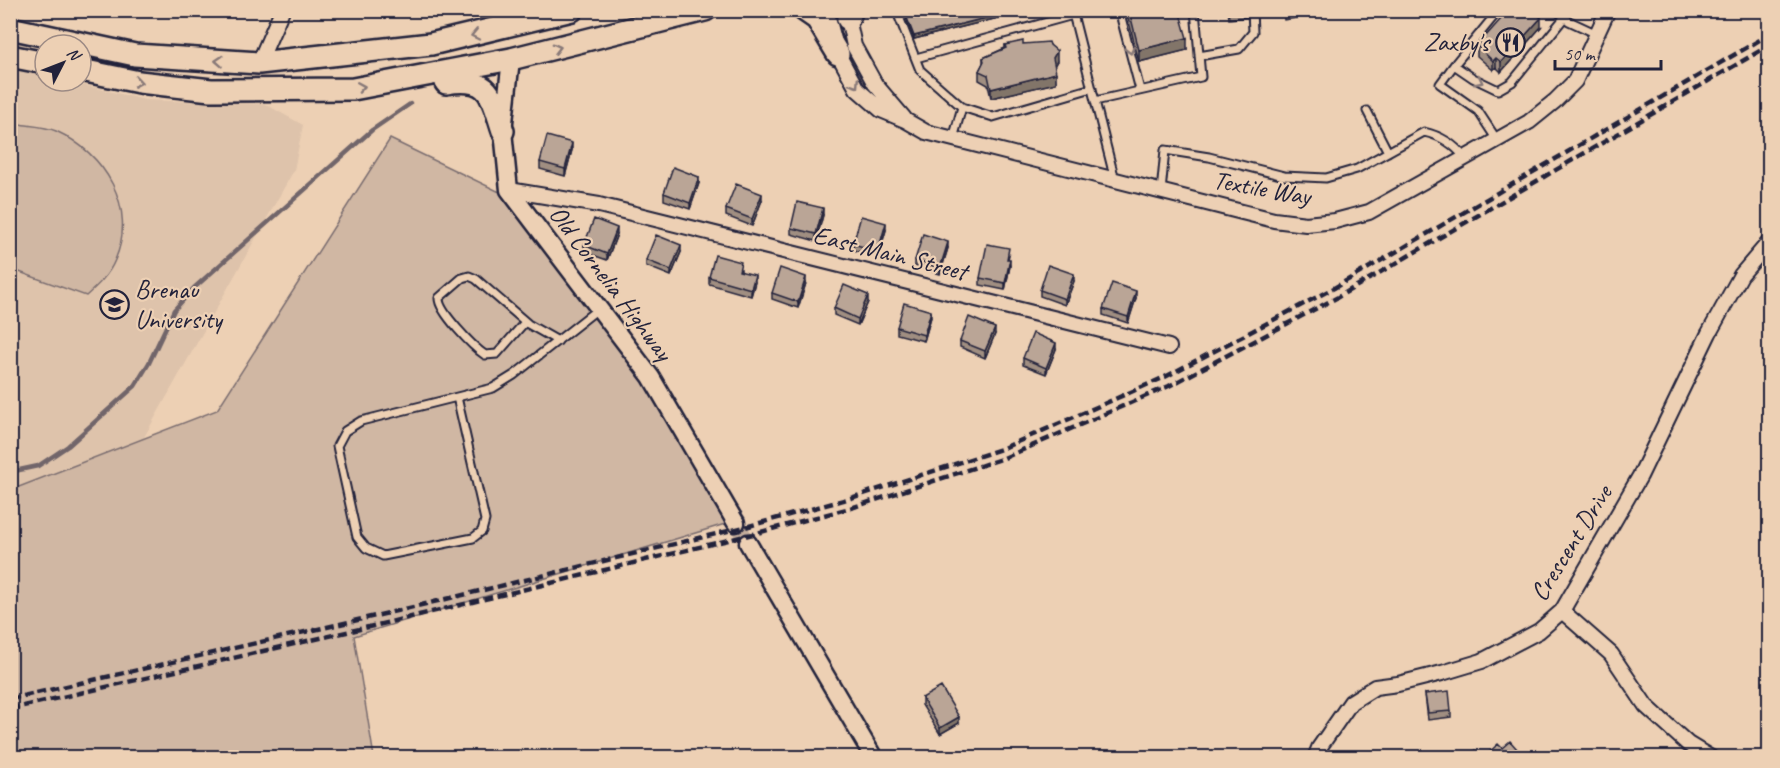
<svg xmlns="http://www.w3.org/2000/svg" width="1780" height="768" viewBox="0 0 1780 768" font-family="Caveat,sans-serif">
<rect width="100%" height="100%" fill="#edd0b4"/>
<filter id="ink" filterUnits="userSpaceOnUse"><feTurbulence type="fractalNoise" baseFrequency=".0167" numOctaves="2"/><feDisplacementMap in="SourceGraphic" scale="12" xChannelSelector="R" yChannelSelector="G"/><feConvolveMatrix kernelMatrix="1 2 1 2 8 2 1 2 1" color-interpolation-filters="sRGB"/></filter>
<g filter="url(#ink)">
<!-- built -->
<path fill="#dec3ab" d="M11,67L45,75V81H68L145,100L265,104L303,125L294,170L143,439L11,490Z"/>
<!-- green -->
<path fill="#d0b7a3" stroke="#796c6f" stroke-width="1.5" d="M19,124C31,126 45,126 56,131C105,153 138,208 115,260C109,275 97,286 86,296L11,269V126Z
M390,139L535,209L745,518L354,636L374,757L11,758V490L217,410Z"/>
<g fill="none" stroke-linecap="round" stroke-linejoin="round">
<!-- stream -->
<path stroke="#71656a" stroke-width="4.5" d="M10,472L38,466L68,446L135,386L149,363L174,310L194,288L372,130L410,104"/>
<!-- tertiary-tunnel -->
<path stroke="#c4ad9c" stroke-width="16" stroke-dasharray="16 8" stroke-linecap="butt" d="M736,523L748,543"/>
<defs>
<path id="service" d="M923,10L899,17L920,70L962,107L993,117L1092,88
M1072,10L1115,180
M1119,10L1140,90
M1499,10L1454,65L1473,78L1498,90L1512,82L1564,18
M1556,10L1569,21L1597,34
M1199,56L1239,49L1253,32L1252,10
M916,58L1073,15
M1454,65L1440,84L1478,111L1497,140
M1095,101L1201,77L1195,10
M1367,111L1388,152
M953,139L962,107
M1161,192L1165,150L1209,157L1284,176L1326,178L1357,169L1424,132C1442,136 1454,144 1465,158
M525,322L497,354L485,355C473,347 438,311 439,298L462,278L469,276L476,279L528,324L558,341
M457,397L485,520L482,531L473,538L383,556L366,548L357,537L337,446L345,431L361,421L493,388L514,375L599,308"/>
<path id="minor" d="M826,10L838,54L857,89L881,110L905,120L926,132L1242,212L1274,220L1306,224L1335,221L1369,212L1529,122L1555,101L1575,81L1608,10
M847,13L854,46L875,84L904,118
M259,63L282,10
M509,190L599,205L1169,347
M1562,611L1611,654L1646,706L1688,744L1711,758
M1315,758L1319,748L1351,702L1375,687L1398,684L1442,673L1482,661L1539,631L1562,611L1640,476L1709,333L1741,275L1770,241"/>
<path id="tertiary" d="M511,59L503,131L509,190L651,377L736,523
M748,543L874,758"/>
<path id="primary" d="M804,10L817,19L838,54
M848,19L852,10
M10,28L135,55L259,63L431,44L572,10
M10,56L45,63
M81,70L139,82L211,90L353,89L511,59L705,10
M446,83C491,76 491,95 503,131"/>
</defs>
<!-- service casing -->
<use href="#service" stroke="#22223b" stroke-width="11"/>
<!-- minor casing -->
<use href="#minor" stroke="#22223b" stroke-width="18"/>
<!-- tertiary casing -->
<use href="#tertiary" stroke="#22223b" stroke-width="21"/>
<!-- primary casing -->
<use href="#primary" stroke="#22223b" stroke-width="26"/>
<!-- service -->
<use href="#service" stroke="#edd0b4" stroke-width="7"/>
<!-- minor -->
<use href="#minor" stroke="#edd0b4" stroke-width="14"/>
<!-- tertiary -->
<use href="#tertiary" stroke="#edd0b4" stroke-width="16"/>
<!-- primary -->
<use href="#primary" stroke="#edd0b4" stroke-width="21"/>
<!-- rail -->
<path stroke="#22223b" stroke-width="4.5" stroke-dasharray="9 4.5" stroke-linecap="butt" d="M10,699L384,614L749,526L851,498L1001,449L1165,377L1334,288L1770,34
M10,709L386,623L757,533L854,507L1004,458L1169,386L1338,297L1770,45"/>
</g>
<!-- wall -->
<path fill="#a08e81" stroke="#22223b" stroke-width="1.5" d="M938,10H1030L914,39L907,21V18Z
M1126,10H1179L1187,50L1139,62Z
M1228,10H1246V17L1229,19Z
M1283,10H1315V15L1284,20Z
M1541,27L1501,72L1496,67L1493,70L1477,56V46Z
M1023,44L1050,45L1057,61L1054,65L1056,83L991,98L988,85L979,80V71L983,63V58L1005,48V45Z
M572,150L565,176L540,169V162Z
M699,183L690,209L664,200V193Z
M762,200L752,226L726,216V209Z
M823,215L816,241L791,234V228Z
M886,230L878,257L853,250V244Z
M617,234L607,260L584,252V245Z
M948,248L940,274L915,266V260Z
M681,252L671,276L646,266V260Z
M1009,255L1008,259L1010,266L1005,290L980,285V278Z
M741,269V271L755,282L751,296L709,284V277Z
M1074,281L1065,305L1040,296V290Z
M806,283L798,308L772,299V293Z
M1136,298L1128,323L1103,315V309Z
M868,302L858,325L834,315V308Z
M931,317L924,341L897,334V327Z
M995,334L985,358L960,347V341Z
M1056,349L1046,374L1023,365V358Z
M1425,694L1451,711V717L1428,720Z
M922,698L959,723L940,734L922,705Z"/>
<!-- shaded-wall -->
<path fill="#827469" stroke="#22223b" stroke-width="1.5" d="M1017,10H1030L914,39V36Z
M1541,18V27L1501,72V62Z
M1187,38V50L1139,62V50Z
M1057,51V61L1053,68V58Z
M1496,58V67L1493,70V61Z
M1056,73V83L991,98V89Z
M572,143V150L565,176V169Z
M699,177V183L690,209V203Z
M762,194V200L752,226V219Z
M823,208V215L816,241V234Z
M886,223V230L878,257V251Z
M617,228V234L607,260V254Z
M948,242V248L940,274V268Z
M681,245V252L671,276V270Z
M1010,259V266L1005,290V283Z
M1074,274V281L1065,305V299Z
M755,275V282L751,296V289Z
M806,277V283L798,308V302Z
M1136,291V298L1128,323V317Z
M868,295V302L858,325V319Z
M931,311V317L924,341V335Z
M995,328V334L985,358V351Z
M1056,343V349L1046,374V368Z
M959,717V723L940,734V728Z"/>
<!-- building -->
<path fill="#baa596" stroke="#22223b" stroke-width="1.5" d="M938,10H1017L914,36L907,18Z
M1129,10H1179L1187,38L1139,50Z
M1509,10H1534L1541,18L1501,62L1496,58L1493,61L1477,46Z
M1023,41V44L1049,42L1050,45L1057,51L1053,58L1056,73L991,89L988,75L979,71L984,61L983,58L1006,48L1005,45Z
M547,136L572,143L565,169L540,162Z
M673,167L699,177L690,203L664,193Z
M736,184L762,194L752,219L726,209Z
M797,202L823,208L816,234L791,228Z
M861,216L886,223L878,251L853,244Z
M594,219L617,228L607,254L584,245Z
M923,234L948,242L940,268L915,260Z
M656,235L681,245L671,270L646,260Z
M987,244L1009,248L1007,259H1010L1005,283L980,278Z
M715,255L741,262L739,271L755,275L751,289L709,277Z
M1048,265L1074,274L1065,299L1040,290Z
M780,268L806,277L798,302L772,293Z
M1112,283L1136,291L1128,317L1103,309Z
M844,285L868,295L858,319L834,308Z
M904,303L931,311L924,335L897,327Z
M969,317L995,328L985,351L960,341Z
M1033,333L1056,343L1046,368L1023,358Z
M941,687L959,717L940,728L922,698Z
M1449,691L1451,711L1428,713L1425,694Z
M1510,741L1525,758H1483L1498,744L1502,748Z
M1475,750L1483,758H1467Z"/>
<!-- one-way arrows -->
<defs><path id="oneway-chevron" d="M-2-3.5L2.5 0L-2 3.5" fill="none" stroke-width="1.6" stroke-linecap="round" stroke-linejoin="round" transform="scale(1.5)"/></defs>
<g stroke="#887978">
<use href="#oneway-chevron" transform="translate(475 35) rotate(168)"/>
<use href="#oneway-chevron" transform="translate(557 48) rotate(-14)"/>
<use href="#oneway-chevron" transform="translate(1130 50) rotate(75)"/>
<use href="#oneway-chevron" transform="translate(219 61) rotate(-176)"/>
<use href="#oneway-chevron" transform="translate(1479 81) rotate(27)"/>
<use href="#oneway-chevron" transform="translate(138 82) rotate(9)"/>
<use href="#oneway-chevron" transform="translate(855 84) rotate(57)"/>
<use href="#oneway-chevron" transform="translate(361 87) rotate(-9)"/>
</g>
</g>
<!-- icons -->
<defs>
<symbol id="restaurant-ring" viewBox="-11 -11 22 22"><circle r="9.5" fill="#edd0b4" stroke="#22223b" stroke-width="1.5"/><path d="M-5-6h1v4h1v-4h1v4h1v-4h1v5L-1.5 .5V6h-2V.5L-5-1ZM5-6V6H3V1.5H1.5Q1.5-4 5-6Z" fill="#22223b"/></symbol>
<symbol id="university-ring" viewBox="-11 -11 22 22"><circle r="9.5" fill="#edd0b4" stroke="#22223b" stroke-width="1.5"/><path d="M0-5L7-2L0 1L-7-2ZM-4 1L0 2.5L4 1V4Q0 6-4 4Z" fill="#22223b"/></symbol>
</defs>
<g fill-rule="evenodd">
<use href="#restaurant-ring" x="1494" y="26" width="33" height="33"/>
<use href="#university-ring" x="98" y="288" width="33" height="33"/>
</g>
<g text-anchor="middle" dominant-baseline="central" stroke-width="4.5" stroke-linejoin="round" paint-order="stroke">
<!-- poi labels -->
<g font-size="26" fill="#22223b" stroke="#edd0b4" text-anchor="end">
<text x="1489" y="42">Zaxby's</text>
<text x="135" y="289" text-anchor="start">Brenau<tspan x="135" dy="30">University</tspan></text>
</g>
<!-- street labels -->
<g font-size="26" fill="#22223b" stroke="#edd0b4">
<text transform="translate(1262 188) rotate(10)">Textile Way</text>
<text transform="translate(890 253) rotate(14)">East Main Street</text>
<text transform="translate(611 283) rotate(53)">Old Cornelia Highway</text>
<text transform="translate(1571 543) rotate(-58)">Crescent Drive</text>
</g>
</g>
<!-- margin -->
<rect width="1780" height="768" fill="none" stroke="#edd0b4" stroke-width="36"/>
<rect x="18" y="18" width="1744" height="732" fill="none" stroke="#22223b" stroke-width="2" filter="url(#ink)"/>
<!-- north arrow -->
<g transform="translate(63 63) rotate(48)"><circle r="28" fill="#edd0b4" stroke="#9c8a84" stroke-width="1.5"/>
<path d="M0-4.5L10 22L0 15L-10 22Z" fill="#22223b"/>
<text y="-9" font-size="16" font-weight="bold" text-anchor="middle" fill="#22223b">N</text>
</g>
<!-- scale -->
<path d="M1555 60v9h106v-9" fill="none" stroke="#22223b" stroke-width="3"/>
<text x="1564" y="60" font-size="18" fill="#22223b" stroke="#edd0b4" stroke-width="4.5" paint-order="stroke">50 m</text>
</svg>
